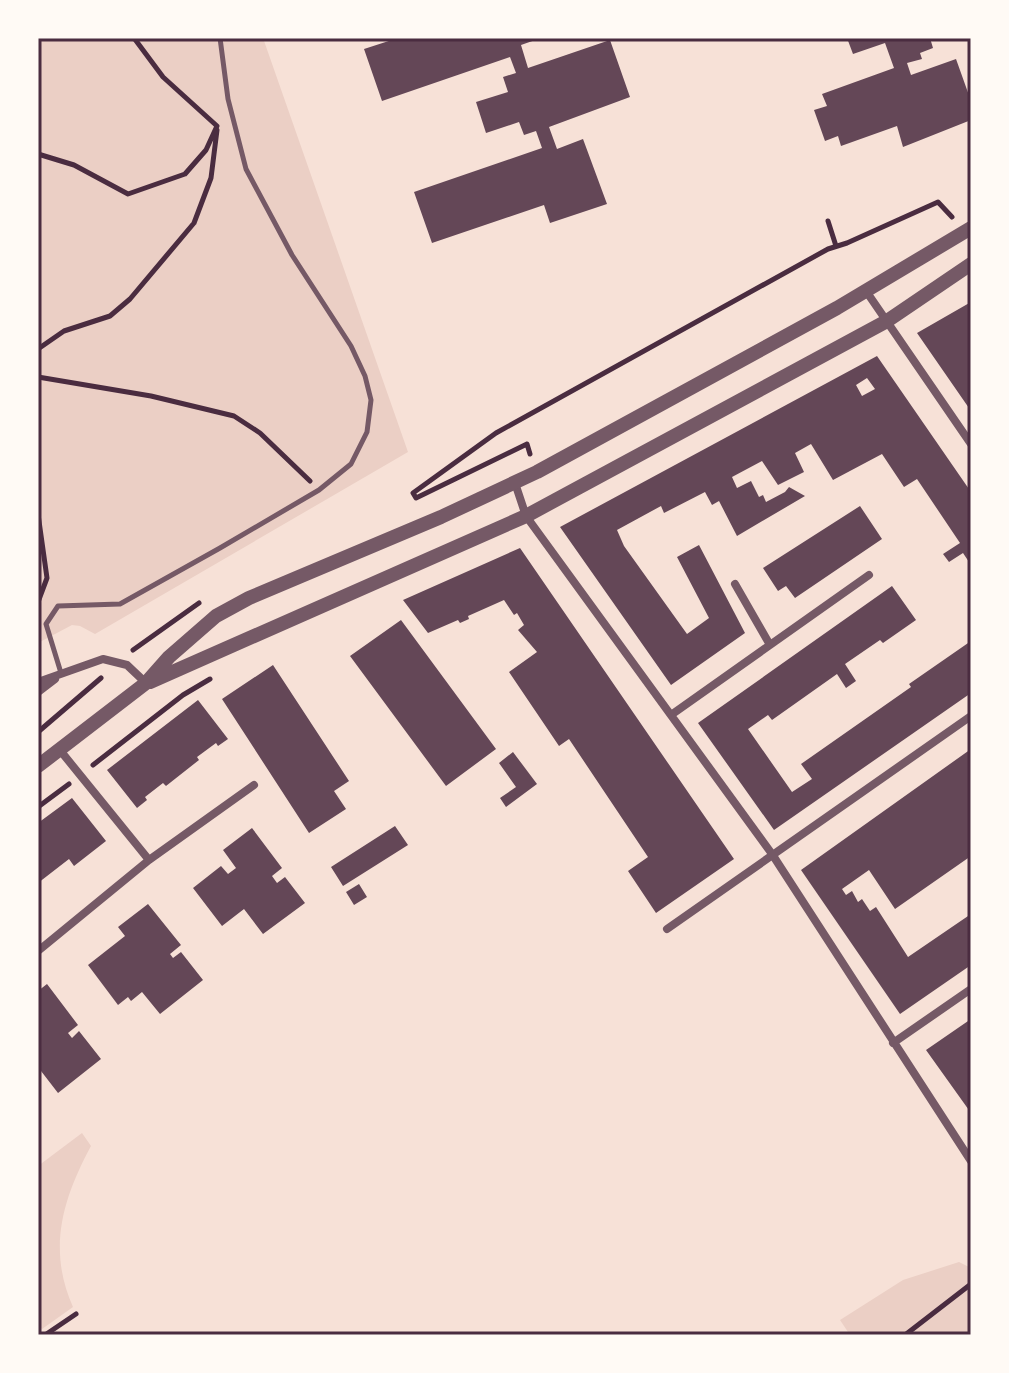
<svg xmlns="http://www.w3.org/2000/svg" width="1009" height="1373" viewBox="0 0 1009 1373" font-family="'PT Sans Narrow',sans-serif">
<rect width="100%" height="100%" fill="#f7e1d7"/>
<!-- green -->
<path fill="#ebcfc5" d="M38,38H263L408,452L95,634L80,626L72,625L38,643Z
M82,1133L91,1146C63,1198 47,1249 73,1307L42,1329L38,1325V1166Z
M959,1262L971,1268V1335H850L840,1320L903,1280Z"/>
<!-- building -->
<path fill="#644757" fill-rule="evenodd" d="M398,38H541L521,45L528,68L610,40L630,97L549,127L557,149L583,139L607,204L550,223L544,205L432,243L414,192L542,148L536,131L524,135L519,122L486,133L476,102L508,92L503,77L516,73L510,57L382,101L364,49Z
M847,38H930L933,48L920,53L922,59L907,63L911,75L956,59L971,101V120L903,147L897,126L841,146L838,136L825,141L814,110L827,106L822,94L894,68L885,43L853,54Z
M971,302V411L917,333Z
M877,356L971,492V565L963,553L949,562L943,554L960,543L917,479L904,487L882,454L833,480L811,444L795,453L804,472L778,485L762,461L732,477L737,488L751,481L759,497L763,495L766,502L785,492L789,487L805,496L737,536L719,501L712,505L705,492L664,513L661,506L617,530L624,546L687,634L709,618L677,557L699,545L745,633L671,685L560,527ZM867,378L875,389L862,396L856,385Z
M860,506L882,539L795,598L786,586L778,591L763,568Z
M520,548L734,859L656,913L628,871L648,857L569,739L559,746L509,672L537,652L518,630L524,625L517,613L514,615L504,600L468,616L469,619L460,623L458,620L428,633L403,600Z
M892,586L916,620L883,643L880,640L845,664L856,681L846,688L837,674L772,720L768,715L748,729L792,792L812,779L801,764L911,687L909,684L971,641V693L774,830L698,723Z
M401,620L496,749L446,786L350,656Z
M273,665L349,781L334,791L346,809L309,833L222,699Z
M198,700L228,739L218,746L216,743L197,757L199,760L166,786L163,783L145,797L147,800L137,808L107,770Z
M971,749V856L895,909L869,870L842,889L846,895L852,891L858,902L862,899L870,911L876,907L908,957L971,914V965L900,1014L801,870Z
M513,752L537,784L506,807L500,798L516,787L499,763Z
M72,798L106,841L74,866L69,859L38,883V823Z
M395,826L408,845L343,886L331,867Z
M252,828L282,868L272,876L277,883L285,877L305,903L263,934L244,909L222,926L193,888L221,866L228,874L236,868L223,850Z
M359,884L367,897L354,905L346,892Z
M148,904L181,945L170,954L173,958L181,952L203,980L160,1014L142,992L131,1001L128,997L118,1005L88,965L125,936L118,927Z
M47,984L78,1025L68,1033L72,1038L79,1031L101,1059L58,1093L41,1071L38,1074V991Z
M971,1019V1113L926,1050Z"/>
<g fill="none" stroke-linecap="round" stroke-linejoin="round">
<!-- path -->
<path stroke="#4a2c40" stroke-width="5" d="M38,154L74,165L128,194L185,174L206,150L217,126L163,77L134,38
M828,221L836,246
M38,349L64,331L110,316L130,299L194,223L211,178L217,130
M38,377L151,396L234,416L260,433L310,481
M530,454L527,444L416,498L413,493L496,433L828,249L847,243L938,202L952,217
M38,514L47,578L38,602
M133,650L199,603
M38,732L101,678
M93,765L183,695L210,679
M38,807L69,784
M45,1335L76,1314
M905,1335L971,1284"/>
<!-- service -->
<path stroke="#755966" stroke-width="5" d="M61,673L46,624L58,606L120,604L220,548L319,490L351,464L367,432L371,400L365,376L351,346L292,255L246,169L228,99L220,38"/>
<!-- minor -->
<path stroke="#755966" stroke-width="8" d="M866,291L971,444
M515,483L526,516L772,854L971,1161
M735,584L770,645
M38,682L103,659L127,665L146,683
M38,692L55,679
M671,715L869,575
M149,860L254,785
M667,929L971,716
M38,951L149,860L59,749
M893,1043L971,989"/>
<!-- tertiary -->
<path stroke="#755966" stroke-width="14" d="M150,682L526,516L887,321L971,264
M38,766L146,683L169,657L216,616L249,598L441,517L537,472L837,308L971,228"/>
</g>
<!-- border -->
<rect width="1009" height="1373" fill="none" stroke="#fffaf5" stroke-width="80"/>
<rect x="40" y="40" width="929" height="1293" fill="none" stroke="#4a2c40" stroke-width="3"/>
</svg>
